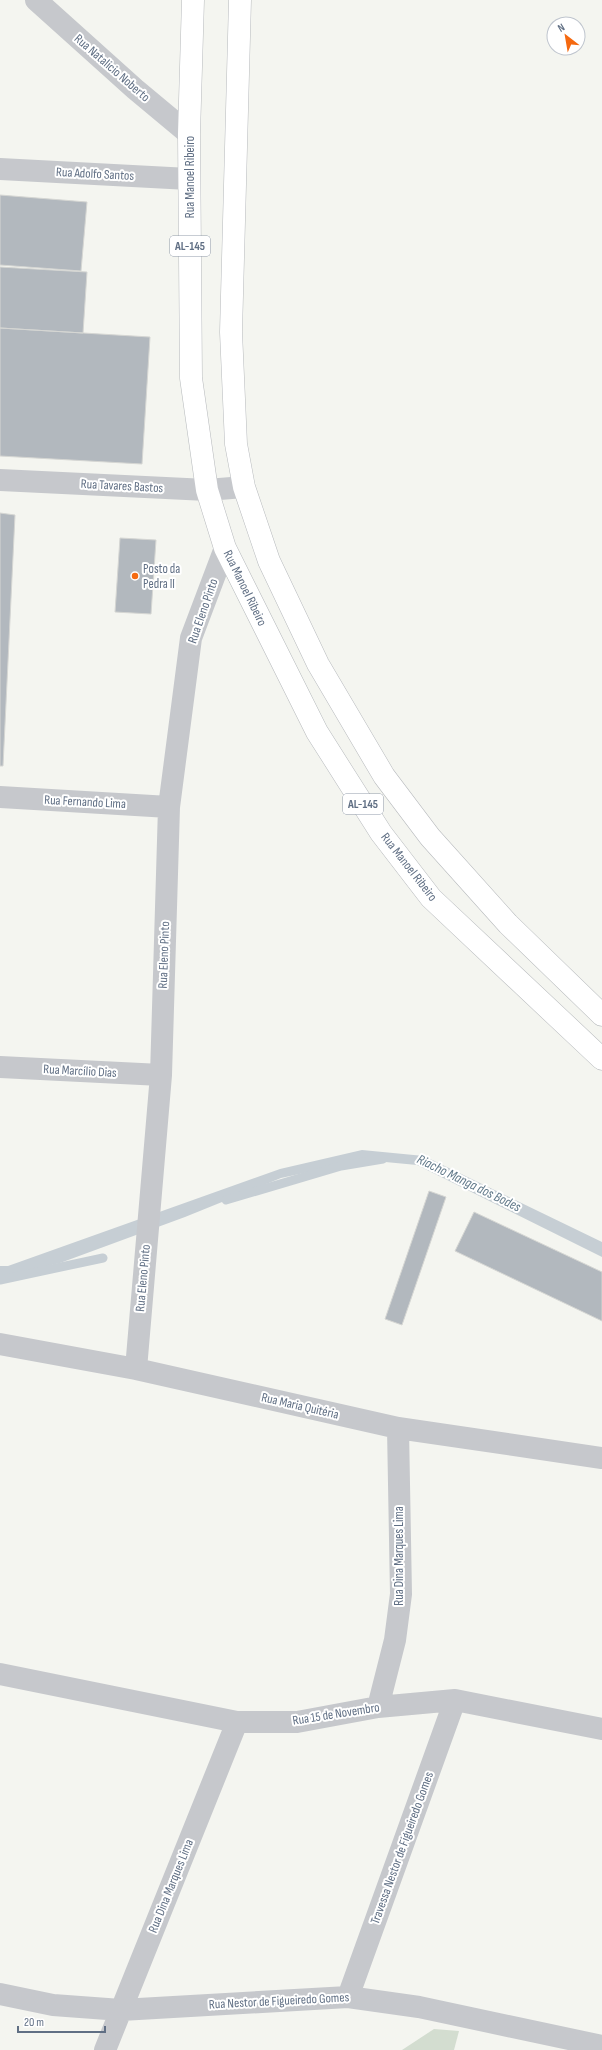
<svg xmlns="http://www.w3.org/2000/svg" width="602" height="2050" viewBox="0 0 602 2050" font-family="'Sofia Sans Condensed',sans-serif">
<rect width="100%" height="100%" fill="#f4f5f0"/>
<!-- green -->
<path fill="#d3ddd0" d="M434,2029L459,2031L454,2050H402Z"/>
<!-- water -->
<path fill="#c6ced4" d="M362,1150L424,1156L602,1242V1257L417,1165L364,1160L281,1178L185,1217L60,1263L0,1277V1266H8L280,1169Z"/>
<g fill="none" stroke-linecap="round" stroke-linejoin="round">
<!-- stream -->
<path stroke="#c6ced4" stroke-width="9" d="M226,1200L341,1166L383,1159
M0,1280L103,1258"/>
</g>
<!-- building -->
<path fill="#b2b8be" stroke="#d5d6d3" d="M0,195L87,202L81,271L0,265Z
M0,267L87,272L83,333L0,328Z
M0,328L150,337L142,464L0,456Z
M0,513L15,515L3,766H0Z
M120,538L156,540L151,614L115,612Z
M429,1191L446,1197L402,1325L385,1319Z
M474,1212L602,1272V1321L455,1251Z"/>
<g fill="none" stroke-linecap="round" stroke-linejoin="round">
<defs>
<path id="highway" d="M193,0L189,134L191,378L207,490L225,548L317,732L381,833L431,898L602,1059
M240,0L231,332L236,444L244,487L269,561L318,664L384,776L430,837L508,924L602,1015"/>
</defs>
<!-- highway casing -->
<use href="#highway" stroke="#b7babd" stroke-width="23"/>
<!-- minor -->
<path stroke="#c6c8cc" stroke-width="22" d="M36,0L135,89L189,134
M0,169L189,179
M0,480L207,490L244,487
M0,797L169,807
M0,1067L161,1075
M0,1344L136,1369L398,1428L602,1458
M136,1369L161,1075L169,807L191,638L225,548
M0,1674L237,1722H297L378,1707L455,1700L602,1729
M378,1707L395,1640L401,1594L398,1428
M0,1994L53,2005L121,2010L348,1997L419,2007L602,2046
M348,1997L455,1700
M105,2050L237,1722"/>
<!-- highway -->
<use href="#highway" stroke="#fff" stroke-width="22"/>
</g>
<!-- markers -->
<circle fill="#f56910" stroke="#fff" stroke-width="1.5" cx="135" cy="576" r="4"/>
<g text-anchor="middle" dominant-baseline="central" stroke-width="4" stroke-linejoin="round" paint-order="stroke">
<!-- shield labels -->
<g fill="#fff" stroke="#909aa9" stroke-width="1">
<rect x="170" y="236" width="40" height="20" rx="3"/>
<rect x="343" y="794" width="40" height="20" rx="3"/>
</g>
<g font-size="12" font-weight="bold" fill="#606f84">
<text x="190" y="246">AL-145</text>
<text x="363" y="804">AL-145</text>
</g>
<!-- street labels -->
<g font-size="13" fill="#606f84" stroke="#fff">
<text transform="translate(112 68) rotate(41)">Rua Natalicio Noberto</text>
<text transform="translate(95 174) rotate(3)">Rua Adolfo Santos</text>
<text transform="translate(190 177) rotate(-90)">Rua Manoel Ribeiro</text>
<text transform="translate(122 486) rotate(3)">Rua Tavares Bastos</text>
<text transform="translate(245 588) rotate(64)">Rua Manoel Ribeiro</text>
<text transform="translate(203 611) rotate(-71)">Rua Eleno Pinto</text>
<text transform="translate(85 802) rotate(3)">Rua Fernando Lima</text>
<text transform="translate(409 867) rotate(52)">Rua Manoel Ribeiro</text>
<text transform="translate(164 955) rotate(-88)">Rua Eleno Pinto</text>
<text transform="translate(80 1071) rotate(3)">Rua Marcílio Dias</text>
<text transform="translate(143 1278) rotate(-85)">Rua Eleno Pinto</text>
<text transform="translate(300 1406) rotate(13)">Rua Maria Quitéria</text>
<text transform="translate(399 1556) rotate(-90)">Rua Dina Marques Lima</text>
<text transform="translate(336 1714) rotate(-9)">Rua 15 de Novembro</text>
<text transform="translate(402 1848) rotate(-70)">Travessa Nestor de Figueiredo Gomes</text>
<text transform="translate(171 1886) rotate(-68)">Rua Dina Marques Lima</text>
<text transform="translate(279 2001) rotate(-3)">Rua Nestor de Figueiredo Gomes</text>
</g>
<!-- poi labels -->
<g font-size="13" fill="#606f84" stroke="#fff" text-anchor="start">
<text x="143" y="569">Posto da<tspan x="143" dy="15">Pedra II</tspan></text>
</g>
<!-- water labels -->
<g font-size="14" font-style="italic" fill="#607889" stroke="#fff">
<text transform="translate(469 1183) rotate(26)">Riacho Manga dos Bodes</text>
</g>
</g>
<!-- north arrow -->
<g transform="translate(566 36) rotate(329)"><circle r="19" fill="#ffffff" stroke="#bfc5ce"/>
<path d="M0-3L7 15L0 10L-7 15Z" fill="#f56910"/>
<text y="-6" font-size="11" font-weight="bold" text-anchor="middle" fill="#606f84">N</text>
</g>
<!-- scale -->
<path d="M18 2026v6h87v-6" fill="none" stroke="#606f84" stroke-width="2"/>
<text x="24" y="2026" font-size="12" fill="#606f84" stroke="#ffffff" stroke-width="3" paint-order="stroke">20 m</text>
</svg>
